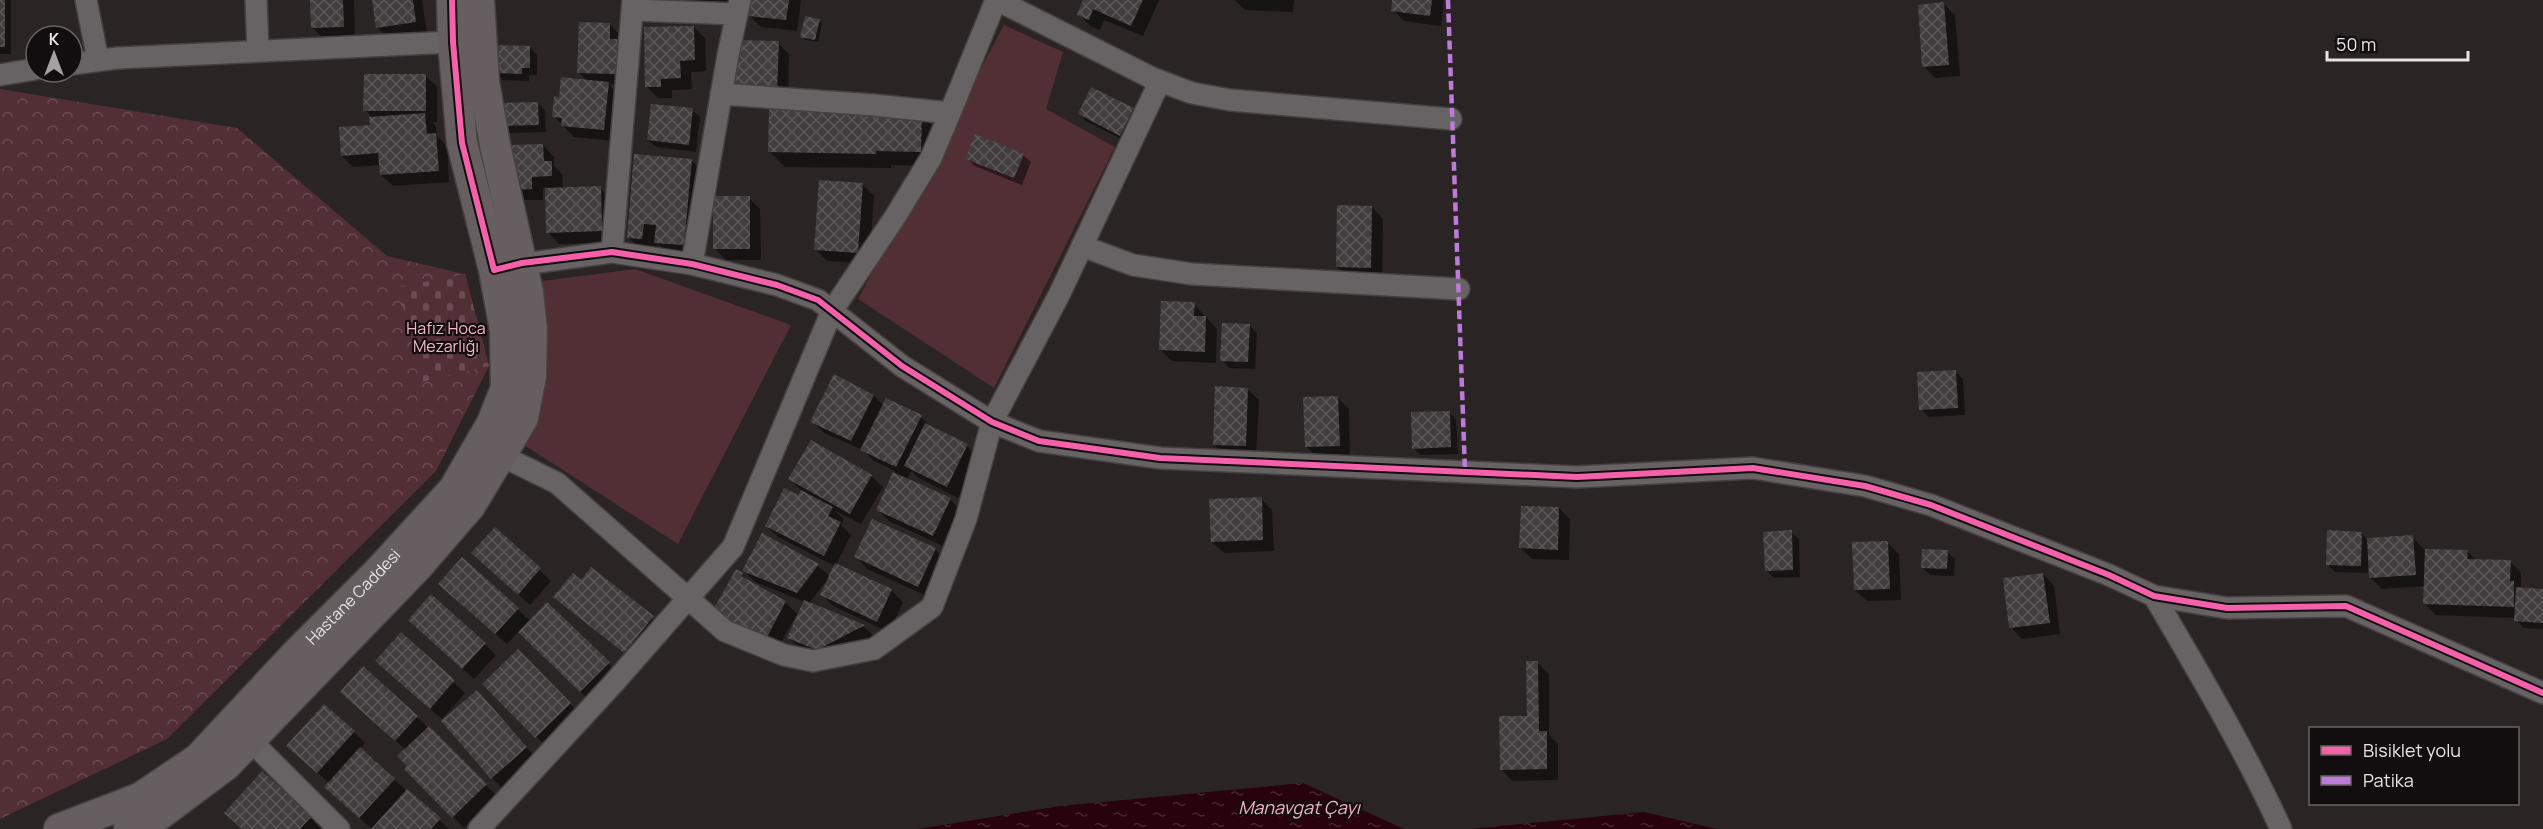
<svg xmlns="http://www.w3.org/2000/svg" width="2543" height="829" viewBox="0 0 2543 829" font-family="Manrope,sans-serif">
<defs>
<pattern id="forest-crowns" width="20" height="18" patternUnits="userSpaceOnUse" patternTransform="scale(1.5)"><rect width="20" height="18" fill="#522e35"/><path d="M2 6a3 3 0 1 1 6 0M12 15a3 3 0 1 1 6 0" fill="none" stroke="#6b4c52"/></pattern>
<pattern id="cemetery-stones" width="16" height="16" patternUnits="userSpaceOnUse" patternTransform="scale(1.5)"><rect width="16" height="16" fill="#522e35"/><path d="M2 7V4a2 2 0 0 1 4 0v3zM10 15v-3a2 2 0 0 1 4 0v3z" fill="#6b4c52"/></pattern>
<pattern id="water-ripples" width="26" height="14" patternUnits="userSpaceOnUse" patternTransform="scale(1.5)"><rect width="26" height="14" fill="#28030c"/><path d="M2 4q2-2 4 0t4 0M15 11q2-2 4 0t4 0" fill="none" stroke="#47272f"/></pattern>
<pattern id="building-cross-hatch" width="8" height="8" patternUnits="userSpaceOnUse" patternTransform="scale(1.5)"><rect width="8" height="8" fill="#413c3d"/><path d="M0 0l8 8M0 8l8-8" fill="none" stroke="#5c5859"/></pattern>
</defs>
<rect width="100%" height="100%" fill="#2a2425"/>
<!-- green -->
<path fill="#522e35" d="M1004,25L1063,52L1046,109L1115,147L994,388L858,299Z
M635,269L791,325L678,544L524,445L546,359L542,281Z"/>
<!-- forest -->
<path fill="url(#forest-crowns)" d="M0,89L237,128L387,256L465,274L489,366L436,471L167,739L0,819Z"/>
<!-- cemetery -->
<path fill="url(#cemetery-stones)" d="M465,274L489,366L422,382L398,287Z"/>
<!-- water -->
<path fill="url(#water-ripples)" d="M1303,783L1404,829H918L1060,806Z
M1644,812L1717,829H1470Z"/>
<!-- shadow -->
<path fill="#0007" d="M0,0H11V54H0Z
M312,0H354L355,38L324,39L312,27Z
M374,0H422L427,33L389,39L378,28Z
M655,0H732V12L665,10Z
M751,0H801L797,31L761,27L749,15Z
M1085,0H1159L1143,36L1104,20L1100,30L1090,26L1079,14Z
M1235,0H1294L1293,12L1245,10Z
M1394,0H1444L1441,26L1404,21L1393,10Z
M1944,4L1955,15L1960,76L1935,78L1924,66Z
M819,20L822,23L818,42L805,40L802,36Z
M610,25L621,36L628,85L609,84L619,95L615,141L574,137L554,116L560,99L587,81L579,73Z
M694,27L705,38L706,71L691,72L692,89L672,90V98H658L647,87Z
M778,43L789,54L788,102L747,101Z
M530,47L537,55V75H529V81L503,80L496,73Z
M426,76L437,87V122H432L436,126L437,136L447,146L449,182L393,186L381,175L380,165L353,167L342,156L371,126L373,118L365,110Z
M538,103L545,111L546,132L509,133L502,126Z
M692,110L700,117L696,152L656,147L648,140Z
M1133,110L1140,117L1128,142L1087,122L1079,114Z
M921,114L936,129V166L891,165V168L785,167L770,152Z
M543,145L554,157V166L562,174L563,189L600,188L611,199L613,242L559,244L548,232L546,187L543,188V200H519L508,189Z
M1023,155L1031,162L1022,185L975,166L967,159Z
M691,160L706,176L699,259L671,257L658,244L657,253L643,252L628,237Z
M863,185L874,196L869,264L827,261L815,249Z
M749,198L760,209L761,260H726L715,249Z
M1372,207L1383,219L1382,279L1348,278L1337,267Z
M1194,304L1217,329L1216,363L1172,361L1160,350Z
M1249,325L1257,333L1255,369L1229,368L1222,360Z
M1955,371L1963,379L1965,415L1928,417L1921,409Z
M834,376L874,396L884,406L921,417L932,428L967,446L978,457L958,498L917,477L911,471L907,480L950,499L961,511L945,547L889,521L877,509L895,471L874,461L863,450L824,433L812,421Z
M1247,389L1259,400L1256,457L1226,456L1214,445Z
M1337,397L1349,409L1350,457L1318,458L1306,446Z
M1449,412L1456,420L1458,454L1421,455L1413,448Z
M871,476L883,487L861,524L834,510L844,519L841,525L851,535L836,565L892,591L903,602L889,632L833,606L822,595L827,580L809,603L864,627L875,637L829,661L801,649L789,638L805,602L755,582L743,570L762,535L818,566L830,577L835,566L778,537L766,526L799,497L802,491L790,479Z
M1261,499L1272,510L1274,551L1224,553L1212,542Z
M1559,508L1570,520L1569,560L1532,559L1521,548Z
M495,529L551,581L530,605L485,565Z
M1791,532L1799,539L1800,577L1774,578L1767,571Z
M2361,533L2367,539L2412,536L2424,550L2467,551L2476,560L2510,561L2521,573V589L2543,590V629L2523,628L2516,618L2436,615L2425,604V586L2382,589L2371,578L2370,573L2335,572L2327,564Z
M1887,542L1899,554L1901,600L1867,601L1855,590Z
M935,549L946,561L929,597L867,569L856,557Z
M1947,552L1955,559L1954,576L1930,575L1922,567Z
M591,569L664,629L636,663L555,597L581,582Z
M736,571L753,585L786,603L797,614L776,651L725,623Z
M2043,574L2054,586L2060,634L2022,639L2011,627Z
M451,595L518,609L530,621L547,604L620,675L592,703L519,631L507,644Z
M421,632L485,644L496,655L474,679Z
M401,634L465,693L442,719L388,672Z
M518,651L581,715L548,748L484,684Z
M1537,662L1549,674V735L1558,744V780L1512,781L1501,769L1529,718Z
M353,703L417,717L497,796L464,828L406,769L409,766L406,750Z
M488,703L537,759L503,789L492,778Z
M354,732L365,743L360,749L449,829H372L337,798L329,783L300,757Z
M311,817L321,829H243Z"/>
<!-- building -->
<path fill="url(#building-cross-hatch)" d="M0,0H5V47H0Z
M310,0H343L344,27L311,28Z
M372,0H413L416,22L376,28Z
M750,0H789L786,20L748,16Z
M1083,0H1143L1131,26L1093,9L1089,20L1077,15Z
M1392,0H1432L1430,16L1391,11Z
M1944,2L1949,65L1922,67L1918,5Z
M805,16L820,19L815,40L800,37Z
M579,22L610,23V39H618L617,74L577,73Z
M694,26L695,60L680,61L681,78L661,79V87H645L644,27Z
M736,40L779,41L777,92L735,90Z
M495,45L530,46V68H522V74L494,73Z
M364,74H426V111H363Z
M561,77L609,82L604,130L561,126L562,118L552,117L554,96L559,97Z
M1091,87L1134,108L1120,136L1078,114Z
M538,102L539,125L500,126V103Z
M651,104L693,108L689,145L647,140Z
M769,109L922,113L921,152L876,151V154L768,152Z
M425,113L427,134L436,133L439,171L380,175L378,153L341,156L339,127L370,125L369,117Z
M975,134L1024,154L1014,178L965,159Z
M543,144L544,161H552V176L532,177V189L507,190L505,145Z
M634,154L692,159L684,245L654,243L656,225L644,224L642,239L627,238Z
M819,180L863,183L858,253L814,250Z
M601,186L602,231L546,233L545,188Z
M713,196H750V249H713Z
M1337,205L1372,206L1371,268L1336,267Z
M1161,301L1195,302L1194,316H1206L1205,352L1159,350Z
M1222,323L1250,324L1248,362L1220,361Z
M1956,370L1958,408L1919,410L1917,372Z
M834,374L874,395L851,441L810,422Z
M1215,386L1248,388L1246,446L1213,445Z
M1338,396L1340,446L1305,447L1303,397Z
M886,398L922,415L896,467L860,450Z
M1450,411L1451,447L1412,449L1411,412Z
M925,423L968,444L947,487L904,466Z
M811,440L872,475L850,514L788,479Z
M893,472L951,498L933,536L876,510Z
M784,488L798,495L801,490L833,507L828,516L841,522L824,556L765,526Z
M1262,497L1263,540L1211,542L1209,499Z
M1521,506L1559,507L1558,550L1519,548Z
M872,519L936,548L918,587L854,557Z
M495,527L541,568L518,595L471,553Z
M1792,530L1793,570L1765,571L1763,532Z
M2327,530L2362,532L2361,566L2326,565Z
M762,533L819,564L797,593L742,571Z
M2413,535L2416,575L2369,578L2367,538Z
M1888,541L1890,589L1854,590L1852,542Z
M1922,549L1948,550L1947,569L1921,568Z
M2425,549L2468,550L2467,559L2511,560L2510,581H2514V607L2423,604Z
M462,557L519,608L495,634L438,584Z
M835,563L892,589L877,622L820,595Z
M591,567L654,616L624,653L553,597L573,573L581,580Z
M736,569L743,573L741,576L786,601L765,641L712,612Z
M2043,573L2050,623L2009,628L2003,578Z
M2516,587L2543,589V623L2514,621Z
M431,594L486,643L462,669L408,620Z
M804,600L865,625L817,650L787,638Z
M547,602L610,662L580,692L518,632Z
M401,632L455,680L430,709L375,661Z
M518,649L571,703L535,738L482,684Z
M1526,661H1538L1539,731H1547V769L1500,770L1499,716H1527Z
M363,666L418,716L395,741L340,692Z
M477,690L527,747L491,779L441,721Z
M324,704L355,731L317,773L286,746Z
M429,726L487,784L452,818L404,769L407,766L397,756Z
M360,747L395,779L359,818L324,787Z
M262,771L312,816L300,829H242L224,813Z
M407,789L441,818L431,829H371Z"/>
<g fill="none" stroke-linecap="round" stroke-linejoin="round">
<defs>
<path id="street" d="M86,0L98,60
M256,0L258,51
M997,0L1152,78L1192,93L1230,100L1451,119
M632,10L737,14
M72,64L118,58L453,42
M0,75L36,69
M950,113L996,0
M1082,246L1133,265L1192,274L1459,289
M612,252L633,0
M692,264L728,55L740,0
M509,266L612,252L692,264L777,285L818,300L902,366L992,422L1039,441L1160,458L1577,477L1753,468L1865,486L1931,505L2109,575L2154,596L2227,608L2346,606L2543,693
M502,456L557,483L725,631L784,655L813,661L874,649L932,607L966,519L992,422L1059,295L1160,81
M2154,596C2199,673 2244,748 2281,829
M250,740L339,829
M479,829L612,685L733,547L832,311L895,217L931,158L950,113L874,105L721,94"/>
<g id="secondary">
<path id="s1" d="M59,829L140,798L198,759L297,653L379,571L454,489L492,423L506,388L505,330L494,270L462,143L453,42L452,0"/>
<path d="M129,829L159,815L226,765L418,566L470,506L523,418L531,376L532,330L528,292L495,145L484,82L479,0"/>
</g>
</defs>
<!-- street casing -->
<use href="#street" stroke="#464041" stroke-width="24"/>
<!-- secondary casing -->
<use href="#secondary" stroke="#464041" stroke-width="33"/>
<!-- street -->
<use href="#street" stroke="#676263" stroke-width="21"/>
<!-- secondary -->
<use href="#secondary" stroke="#665e60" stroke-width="30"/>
<!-- quiet -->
<path stroke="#bd7bd9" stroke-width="4.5" stroke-dasharray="9 4.5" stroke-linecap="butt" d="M1448,0L1465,472"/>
<defs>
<path id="cycleway" d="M452,0L453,42L462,143L494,270L522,263L612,252L692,264L777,285L818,300L902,366L992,422L1039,441L1160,458L1577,477L1753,468L1865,486L1931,505L2109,575L2154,596L2227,608L2346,606L2543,693"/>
</defs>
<!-- cycleway casing -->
<use href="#cycleway" stroke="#120d0e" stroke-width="10"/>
<!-- cycleway -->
<use href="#cycleway" stroke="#f560ab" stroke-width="6"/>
</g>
<g text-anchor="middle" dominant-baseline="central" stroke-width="4.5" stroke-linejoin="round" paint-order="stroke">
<!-- park labels -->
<g font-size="16" fill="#f7b6c2" stroke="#120d0e">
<text x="446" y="328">Hafız Hoca<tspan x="446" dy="18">Mezarlığı</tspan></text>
</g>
<!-- street labels -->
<g font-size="16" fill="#e9e2e3" stroke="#120d0e">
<text stroke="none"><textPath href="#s1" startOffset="381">Hastane Caddesi</textPath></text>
</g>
<!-- water labels -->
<g font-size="18" font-style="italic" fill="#f3b1be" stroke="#120d0e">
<text x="1299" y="807">Manavgat Çayı</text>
</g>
</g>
<!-- legend -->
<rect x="2309" y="727" width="210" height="78" fill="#120d0e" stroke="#686263" stroke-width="1.5"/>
<rect x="2321" y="746" width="30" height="9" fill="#f560ab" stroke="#686263" stroke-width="1.5"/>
<text x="2363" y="757" font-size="18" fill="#e9e2e3">Bisiklet yolu</text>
<rect x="2321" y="776" width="30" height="9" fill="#bd7bd9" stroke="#686263" stroke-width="1.5"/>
<text x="2363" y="787" font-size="18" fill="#e9e2e3">Patika</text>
<!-- north arrow -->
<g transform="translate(54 54)"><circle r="28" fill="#120d0e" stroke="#686263" stroke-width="1.5"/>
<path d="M0-4.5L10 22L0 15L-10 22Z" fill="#a6a0a0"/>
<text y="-9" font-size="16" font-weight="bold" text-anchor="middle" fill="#e9e2e3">K</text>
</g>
<!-- scale -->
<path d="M2327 51v9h141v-9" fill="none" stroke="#e9e2e3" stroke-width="3"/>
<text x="2336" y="51" font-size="18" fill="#e9e2e3" stroke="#120d0e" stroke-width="4.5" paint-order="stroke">50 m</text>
</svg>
